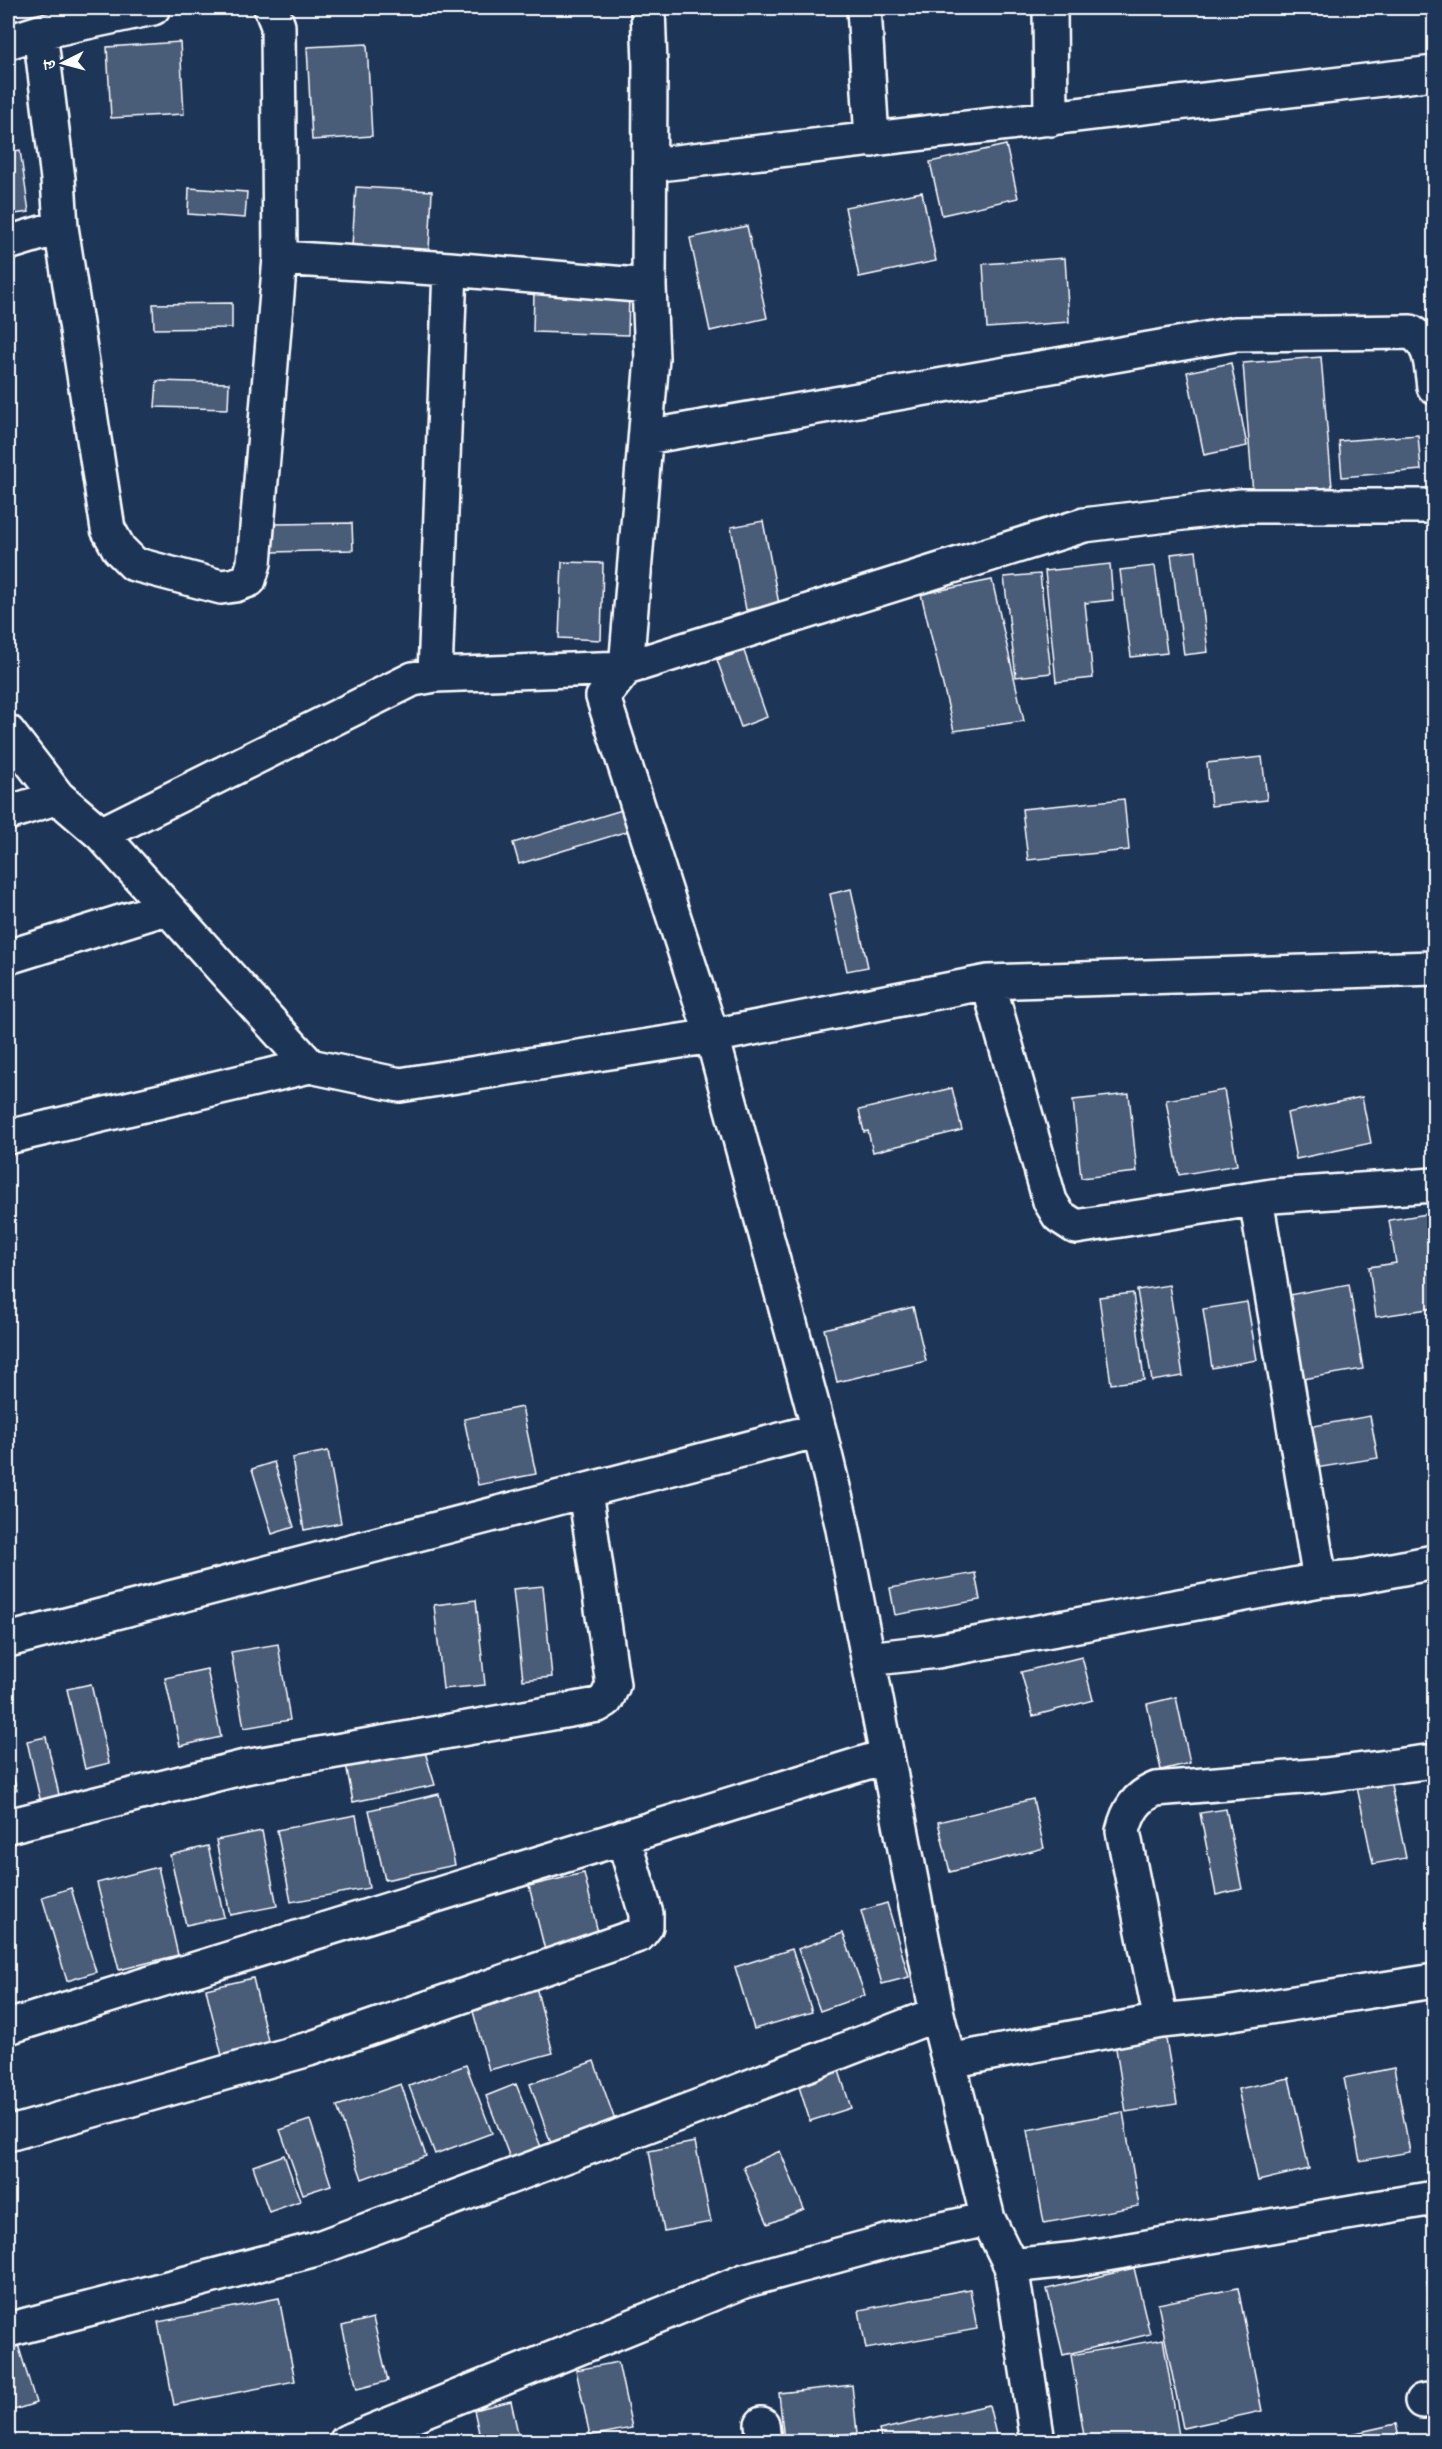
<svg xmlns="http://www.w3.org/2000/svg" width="1442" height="2449" viewBox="0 0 1442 2449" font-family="Dekko,'Playpen Sans Deva',sans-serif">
<rect width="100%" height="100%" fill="#1d3557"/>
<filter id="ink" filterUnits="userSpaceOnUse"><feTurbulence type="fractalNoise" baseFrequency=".0167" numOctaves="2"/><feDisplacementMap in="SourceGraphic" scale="12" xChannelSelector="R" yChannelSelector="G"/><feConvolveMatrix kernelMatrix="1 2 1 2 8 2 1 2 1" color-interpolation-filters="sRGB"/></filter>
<g filter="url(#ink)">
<!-- building -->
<path fill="#4a5d79" stroke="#fff" stroke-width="1.5" d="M180,42L184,114L111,118L107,47Z
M367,44L372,136L312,140L307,47Z
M1006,145L1018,198L942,215L930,162Z
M20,150L29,212L8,215V152Z
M356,187L432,191L429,250L352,246Z
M189,188L247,192L245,218L188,214Z
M922,192L936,261L859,277L845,207Z
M747,226L767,318L710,331L690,238Z
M1065,258L1069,322L987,328L983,264Z
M534,292L629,295L628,335L533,332Z
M232,303V328L154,329L153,304Z
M1321,357L1332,487L1253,494L1243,363Z
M1231,363L1247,446L1204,455L1187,372Z
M157,381L229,383L228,409L155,407Z
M1418,435L1421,470L1342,477L1339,441Z
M763,521L779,604L746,610L731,527Z
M352,523L353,550L273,552L272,524Z
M1196,551L1208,652L1184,655L1171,554Z
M562,562L603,563L601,640L559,638Z
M1110,564L1113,600L1085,603L1093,678L1056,682L1045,571Z
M1155,566L1167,653L1131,657L1120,570Z
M1040,574L1051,673L1016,677L1004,577Z
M992,580L1024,721L954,731L921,594Z
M744,651L767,717L741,727L717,660Z
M1262,757L1267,800L1211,806L1207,763Z
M1124,799L1129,850L1028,860L1022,809Z
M622,810L628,831L519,864L513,843Z
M851,889L868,967L847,971L830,894Z
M952,1088L962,1130L873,1152L868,1131L864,1132L859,1110Z
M1224,1090L1237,1165L1179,1175L1166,1100Z
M1129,1094L1137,1172L1081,1178L1073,1100Z
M1362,1097L1371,1143L1296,1159L1287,1113Z
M1434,1213V1308L1376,1317L1369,1267L1396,1263L1389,1220Z
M1349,1284L1363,1369L1297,1380L1283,1296Z
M1169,1285L1183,1376L1152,1381L1137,1290Z
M1133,1293L1144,1380L1111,1384L1099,1297Z
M1247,1302L1257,1360L1212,1368L1203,1309Z
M913,1307L926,1361L837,1382L824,1329Z
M522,1407L536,1474L478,1485L464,1419Z
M1370,1416L1378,1458L1316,1468L1308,1427Z
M328,1451L341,1523L304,1530L292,1458Z
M274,1462L294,1527L272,1534L252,1469Z
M975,1573L980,1600L895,1615L890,1588Z
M543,1586L552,1677L523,1680L513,1589Z
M476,1600L485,1685L443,1689L434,1605Z
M278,1644L290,1720L244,1728L231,1652Z
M1082,1657L1093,1700L1033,1716L1021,1672Z
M207,1669L221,1737L180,1746L165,1678Z
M91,1684L109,1763L85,1769L67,1689Z
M1176,1697L1190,1763L1161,1770L1147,1704Z
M46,1737L62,1808L43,1812L27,1741Z
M421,1739L435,1785L353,1802L344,1753Z
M8,1760L17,1790L8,1793Z
M1390,1780L1406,1858L1373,1864L1357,1787Z
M439,1794L455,1865L385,1880L369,1810Z
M1033,1799L1044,1848L950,1872L938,1822Z
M1226,1809L1242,1889L1216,1895L1200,1813Z
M356,1815L369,1888L291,1902L277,1830Z
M262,1831L277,1906L230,1915L216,1840Z
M208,1846L224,1917L186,1925L170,1855Z
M158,1867L178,1955L119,1970L97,1883Z
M584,1873L599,1937L545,1950L529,1886Z
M71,1888L96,1972L67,1981L42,1897Z
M887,1903L909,1977L882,1984L861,1911Z
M843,1933L865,1995L820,2011L798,1949Z
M792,1949L812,2012L754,2029L735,1967Z
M253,1978L270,2049L223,2060L206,1989Z
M536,1987L553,2053L489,2070L471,2004Z
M1165,2033L1177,2104L1126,2112L1115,2042Z
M835,2058L851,2108L810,2121L794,2071Z
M594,2061L617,2126L553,2149L530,2084Z
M466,2065L492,2133L435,2154L409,2086Z
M1394,2068L1410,2152L1360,2161L1344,2078Z
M1289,2078L1309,2169L1258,2181L1238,2089Z
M401,2084L426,2156L362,2179L337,2106Z
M516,2084L543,2152L512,2163L486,2096Z
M1123,2112L1139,2206L1044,2223L1027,2130Z
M310,2120L331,2185L303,2194L280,2130Z
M695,2142L711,2222L664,2231L649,2151Z
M780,2151L804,2209L768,2224L743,2167Z
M284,2155L300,2201L269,2212L253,2166Z
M1134,2268L1150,2334L1063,2355L1047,2289Z
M1434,2281V2328L1427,2282Z
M1238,2288L1262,2411L1183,2428L1158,2304Z
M970,2289L977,2329L866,2349L859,2310Z
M279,2298L295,2381L174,2405L158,2322Z
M373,2318L388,2381L357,2389L342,2326Z
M16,2338L36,2403L8,2412V2341Z
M1163,2339L1180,2442H1085L1071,2355Z
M618,2362L632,2428L590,2436L576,2370Z
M852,2385L857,2433L784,2441L779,2393Z
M511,2401L520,2442H481L474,2410Z
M989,2405L997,2439L985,2442H882L879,2430Z
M1396,2424L1400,2442H1315Z"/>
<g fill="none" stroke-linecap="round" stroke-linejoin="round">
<defs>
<path id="minor" d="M648,8L650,65L649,286L652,358L626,668L603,697L712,1036L819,1430L842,1524L937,2014L988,2219L1011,2266L1038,2442
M864,8L872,140
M1050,8L1051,119
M40,32L58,179L61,227L108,529L119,549L134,564L221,587L235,585L249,580L254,563L280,258L278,26L271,8
M8,42L40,32L153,8
M651,165L1434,73
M8,243L61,227
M280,258L450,269L649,286
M646,437L1235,334L1411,332C1432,344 1431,365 1434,387
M435,675L450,269
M8,732L58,797L101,834L310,1066L400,1085L712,1036L988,982L1434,968
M8,813L58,797
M101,834L413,679L435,675L626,668L1084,525L1241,506H1434
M8,957L166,908
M988,982L1050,1201L1059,1216L1076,1227L1272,1196L1434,1185
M8,1137L310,1066
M1256,1199L1320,1580
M8,1640L819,1430
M868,1659L937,1651L1320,1580L1356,1577L1434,1562
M8,1826L245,1767L598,1705L606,1700L613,1685L585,1491
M1161,2021L1123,1831C1128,1811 1136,1797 1156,1789L1325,1775L1434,1761
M8,2027L887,1756
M949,2061L1161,2021L1219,2015L1434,1981
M8,2134L309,2049L639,1935L646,1926V1914L623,1837
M1011,2266L1077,2259L1434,2198
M8,2330L316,2249L705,2104L937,2014
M1422,2401L1434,2399
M762,2424L764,2442
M346,2442L744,2281L897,2239L988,2219"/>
</defs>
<!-- minor casing -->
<use href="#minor" stroke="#fff" stroke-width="38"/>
<!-- minor -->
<use href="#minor" stroke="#1d3557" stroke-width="33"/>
</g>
</g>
<!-- margin -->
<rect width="1442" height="2449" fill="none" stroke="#1d3557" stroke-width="30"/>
<rect x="15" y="15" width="1412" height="2419" fill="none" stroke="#fff" stroke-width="2" filter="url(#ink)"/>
<!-- north arrow -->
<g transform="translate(63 63) rotate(264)" stroke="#1d3557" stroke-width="4.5" paint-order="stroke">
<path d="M0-4.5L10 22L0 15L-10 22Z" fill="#ffffff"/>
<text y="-9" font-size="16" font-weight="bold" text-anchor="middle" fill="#ffffff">उ</text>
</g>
</svg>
